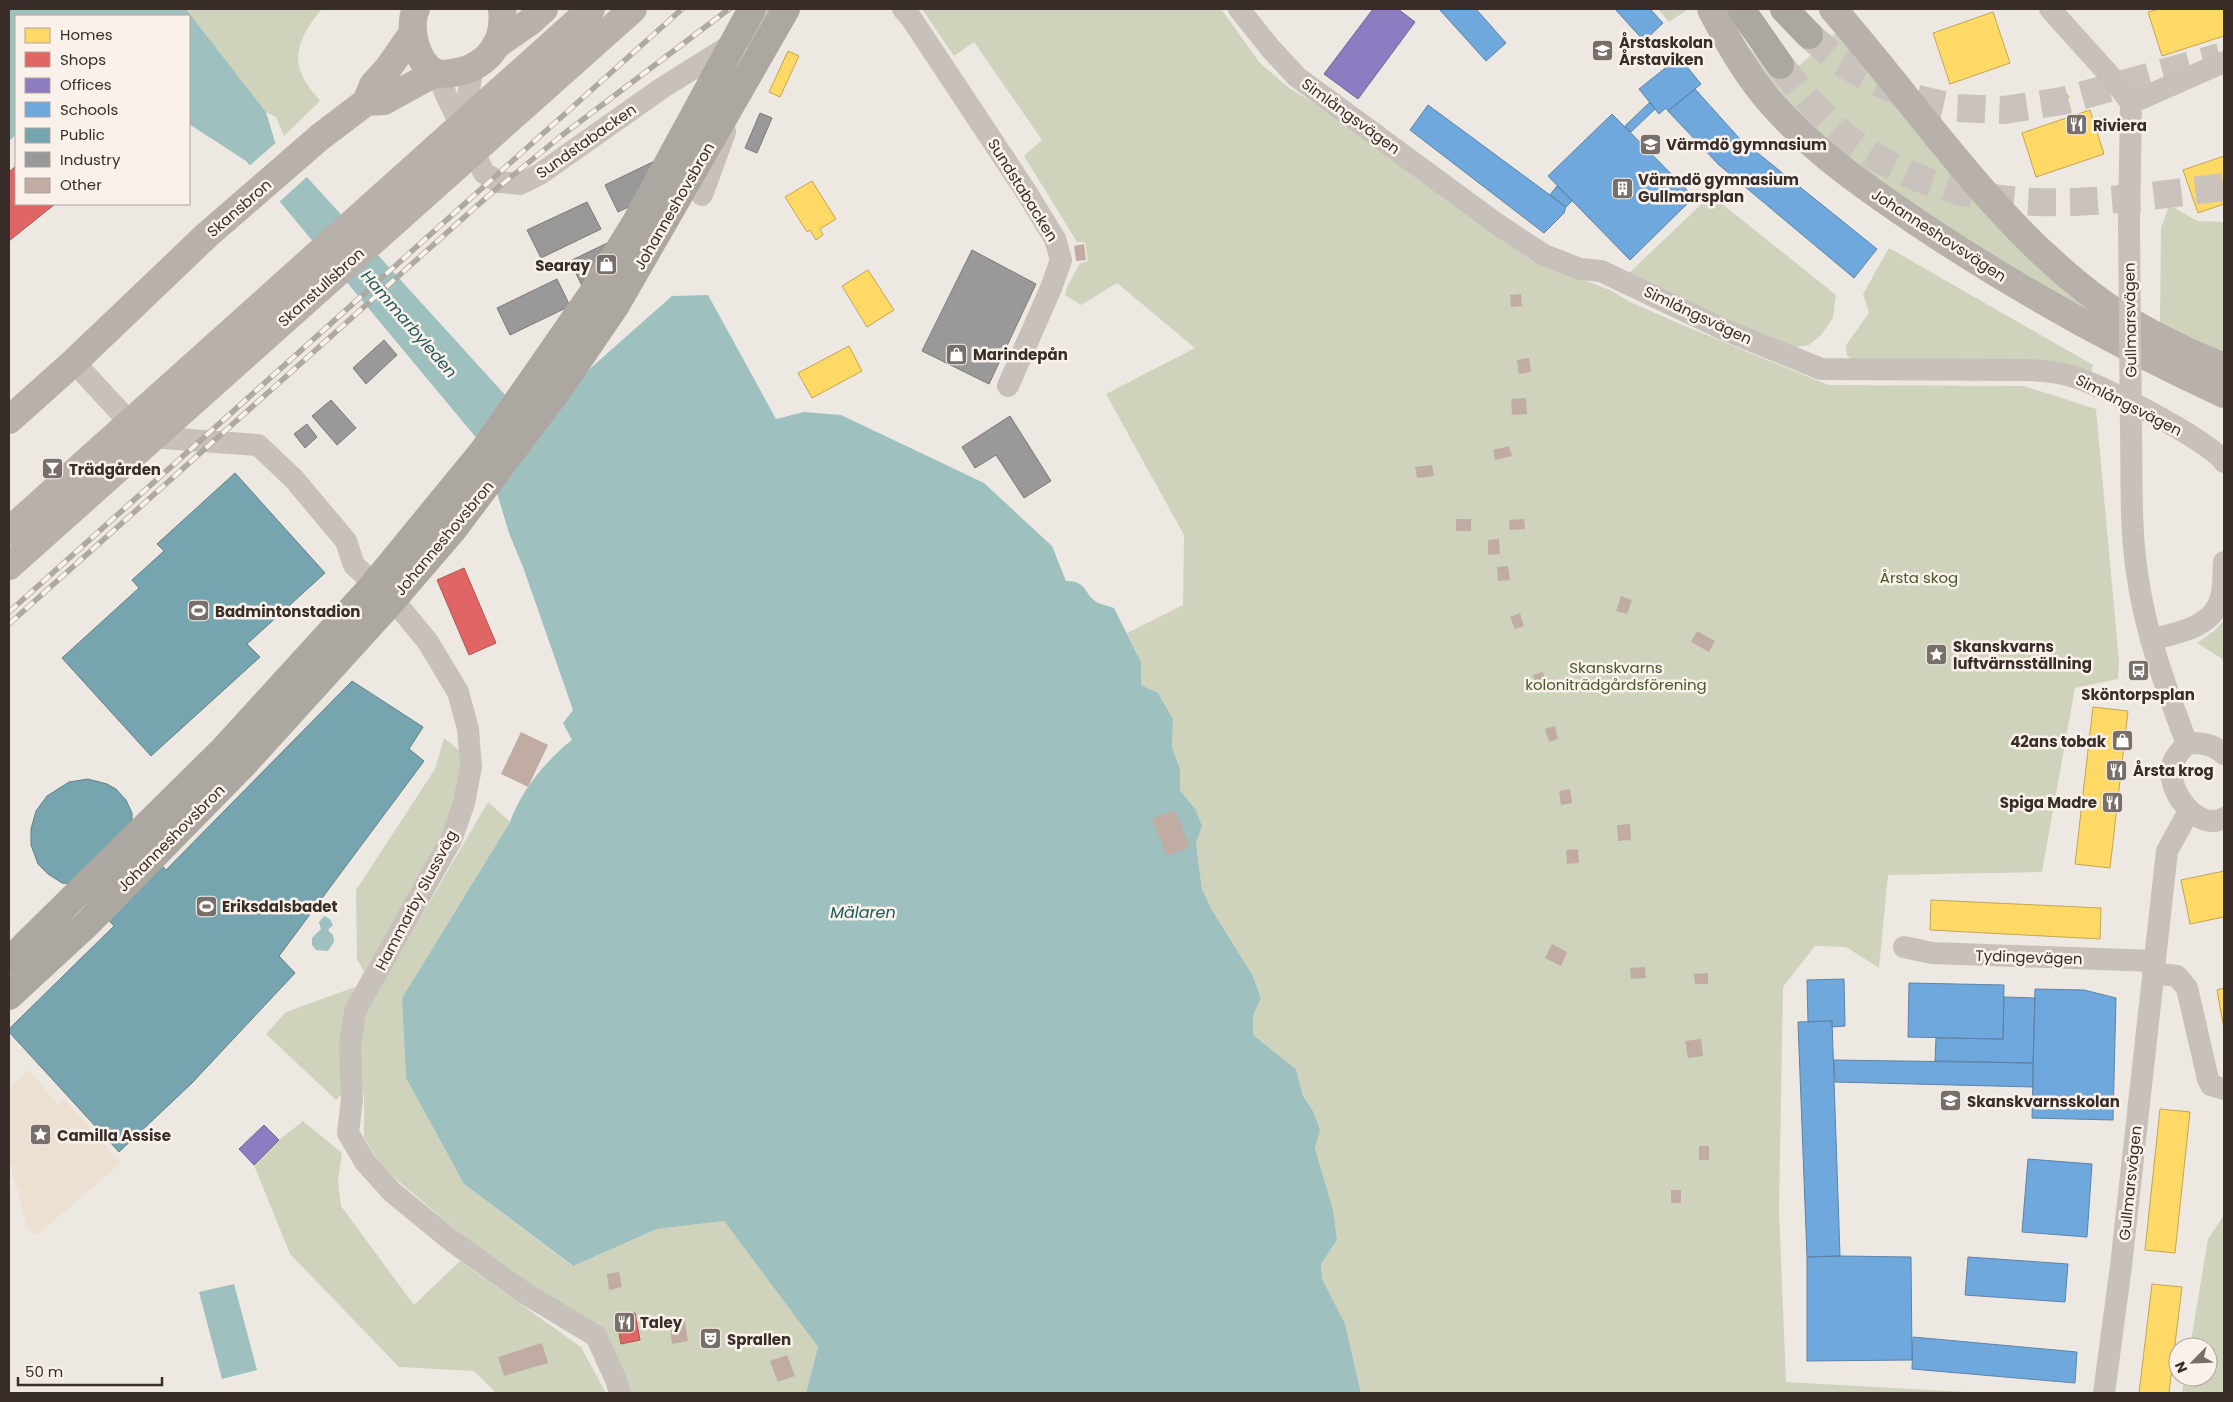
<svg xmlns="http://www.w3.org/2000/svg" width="2233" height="1402" viewBox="0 0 2233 1402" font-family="Poppins,sans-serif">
<rect width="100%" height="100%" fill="#eee8e2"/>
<!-- green -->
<path fill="#d0d3bc" d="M186,9H322C306,27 289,55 304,79C308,87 315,94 320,101L284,136L276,117L266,112Z
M922,9H1221L1260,63L1289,88L1379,142L1529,259L1610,290L1632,303L1685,326L1828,385L2024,386L2096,409L2119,661L2118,679L2075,688L2042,872L1888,875L1879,968L1846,947L1815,946L1783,987L1779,1210L1786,1382L1985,1393H1361L1351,1350L1322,1279L1321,1264L1337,1240L1315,1149L1320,1128L1313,1111L1303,1096L1296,1069L1253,1035V1015L1261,997L1253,976L1212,910L1202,889L1196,843L1202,826L1196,810L1180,790V769L1172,747L1173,719L1158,693L1141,685V662L1127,633L1183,605L1184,535L1106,394L1195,348L1117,283L1081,305L1065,295L1067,287L1080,263L1088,261L1085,242H1077L1024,156L1042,140L974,42L954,56Z
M1658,9H1686L1687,10L1669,22Z
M1840,29L2102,322L2005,266L1849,164L1779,97L1740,37L1780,83Z
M1711,195L1836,295L1833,318L1821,335L1809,345L1794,347L1728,319L1629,273Z
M2169,205L2198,221L2224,222V352L2191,340L2160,323L2161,228Z
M1889,248L2093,365L2091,372L1855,362L1847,355L1846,345L1869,313L1863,294Z
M2224,620V660L2197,643L2214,631Z
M444,738L460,751C464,802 436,846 411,889C396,916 380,944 364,972L357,959L356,890L435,769Z
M488,802L510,822L402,998L406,1078L464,1184L572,1266L657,1229L724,1221L818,1347L806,1393H629L608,1335L531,1290L462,1235L382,1167L364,1138V1098L358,1049L361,1019Z
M355,987L344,1016L345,1091L336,1100L266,1034L286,1012Z
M303,1121L342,1153L338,1181L341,1206L414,1305L460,1261L581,1347L606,1393H496L474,1371L399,1367L290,1254L254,1165L279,1140Z
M2224,1215V1393L2182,1392L2185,1377H2208V1347H2190L2208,1239Z"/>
<!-- plaza -->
<path fill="#ece0d2" d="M29,1070L58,1105L64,1099L121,1163L37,1235L27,1227L9,1159V1088Z"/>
<!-- water -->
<path fill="#9ec0bf" d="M9,9H186L266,112L275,142L539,432L585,373L672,296L708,295L776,419L804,412L841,415L984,483L1052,546L1066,581C1088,581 1083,594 1098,603C1103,605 1109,606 1114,608L1141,662V685L1158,693L1173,719L1172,747L1180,769V790L1196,810L1202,826L1196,843L1202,889L1212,910L1253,976L1261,998L1253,1015V1035L1296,1069L1303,1096L1313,1111L1320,1129L1315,1149L1333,1210L1337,1240L1321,1264L1322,1279L1345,1324L1361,1393H806L818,1347L724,1221L657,1229L573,1266L464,1184L406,1078L402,998L510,822C521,791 546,760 572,740L563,723L573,710L523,567L509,533L497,493L508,476L246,161L189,124V16H16V135L9,141Z
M324,916L330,919L333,925L328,930L333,935L334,942L328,951L316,950L312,945V938L321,929L319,922Z
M234,1284L257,1370L222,1379L199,1292Z"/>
<!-- pier -->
<path fill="#eee8e2" d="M278,141L309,175L278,203L248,167Z"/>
<!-- homes -->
<path fill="#ffd966" stroke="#c3a554" d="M2159,9H2224V36L2162,56L2148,12Z
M1993,12L2010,63L1950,84L1933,33Z
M788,51L799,56L780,97L769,92Z
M2062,88L2069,97L2058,106L2051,97Z
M2090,110L2104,154L2036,177L2022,133Z
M2224,156V204L2198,213L2183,170Z
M812,181L836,219L820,229L823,235L816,240L810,230L807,232L785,197Z
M868,270L894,310L867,327L842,286Z
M849,346L862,371L812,398L798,373Z
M2093,707L2128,711L2110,868L2075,864Z
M2224,871V917L2190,924L2181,880Z
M1931,900L2101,908L2100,939L1930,930Z
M2224,988V1029L2217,990Z
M2160,1109L2190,1112L2175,1253L2145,1250Z
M2152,1284L2182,1287L2169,1393H2139Z"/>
<!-- shops -->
<path fill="#e06666" stroke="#ae5554" d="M16,166V204H55L9,241V172Z
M464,568L496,643L469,655L437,580Z
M635,1313L640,1340L621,1344L616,1317Z"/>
<!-- offices -->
<path fill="#8e7cc3" stroke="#746495" d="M1373,9H1398L1415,22L1358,99L1324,74Z
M264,1125L279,1140L254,1165L239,1149Z"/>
<!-- schools -->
<path fill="#6fa8dc" stroke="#5e83a6" d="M1439,9H1476L1506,43L1486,61Z
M1615,9H1650L1663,23L1644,41Z
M1679,57L1701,84L1668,111L1666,108L1659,114L1639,89Z
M1695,89L1739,138L1877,249L1854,278L1719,165L1668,111Z
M1650,102L1655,109L1631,132L1625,126Z
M1428,105L1550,195L1566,207L1564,213L1544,233L1410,130Z
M1612,114L1688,191L1684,195L1690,201L1630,260L1548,176Z
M1557,186L1572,201L1566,207L1550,195Z
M1844,979L1845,1026L1832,1027V1021L1808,1022L1807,980Z
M1909,983L2004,985L2003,1039L1908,1037Z
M2035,989L2084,990L2116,998L2113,1120L2032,1118Z
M2004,997L2035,998L2033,1063L1935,1061L1936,1038L2003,1039Z
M1832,1021L1840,1256L1807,1257L1798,1022Z
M1834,1060L2033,1063V1087L1835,1082Z
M2028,1159L2092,1164L2087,1237L2022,1232Z
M1840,1256L1911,1257L1912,1360L1807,1361V1257Z
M1968,1257L2068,1264L2065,1302L1965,1295Z
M1913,1337L2077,1352L2075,1383L1912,1369Z"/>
<!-- public -->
<path fill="#76a5af" stroke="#638187" d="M235,473L325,573L247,644L260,657L151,756L62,658L139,588L132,580L164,551L157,544Z
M352,681L423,727L409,749L424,761L279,956L295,973L192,1083L119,1152L9,1032V1029L114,926L76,884L62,883L48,874L38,864L31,845V829L36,811L47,796L69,782L88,779L107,784L116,789L126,800L132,813V832L166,870Z"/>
<!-- industry -->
<path fill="#999" stroke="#7c7977" d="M760,113L772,118L757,153L745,148Z
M665,156L678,183L618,212L605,185Z
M587,202L601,229L541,258L527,230Z
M630,232L583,288L570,261Z
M972,250L1036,284L989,384L922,351Z
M557,279L570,306L510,335L497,308Z
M384,340L397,355L366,384L353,368Z
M331,400L356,428L337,445L312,416Z
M1010,416L1051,481L1024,498L996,455L975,468L962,447Z
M307,424L317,437L305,448L294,434Z"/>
<!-- building -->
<path fill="#c1aca4" d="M1084,244L1086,260L1076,261L1074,246Z
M1521,294L1522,306L1511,307L1510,295Z
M1529,358L1531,372L1519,374L1517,360Z
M1526,398L1527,414L1512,415L1511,399Z
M1509,446L1512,456L1495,460L1493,450Z
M1432,465L1434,476L1417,478L1415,467Z
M1456,519H1471V531H1456Z
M1524,519L1525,529L1510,530L1509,520Z
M1499,539L1500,554L1488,555V540Z
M1508,566L1510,580L1498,581L1497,567Z
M1621,596L1632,600L1627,614L1616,611Z
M1520,613L1524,626L1515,629L1510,617Z
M1697,631L1715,641L1709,652L1691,642Z
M1543,672L1547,686L1536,689L1533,675Z
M1555,726L1558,739L1549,742L1545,729Z
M521,732L548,745L528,787L501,774Z
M1570,789L1572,803L1561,805L1559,791Z
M1175,810L1190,847L1167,856L1152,819Z
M1630,824L1631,840L1618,841L1617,825Z
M1578,849L1579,863L1567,864L1566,850Z
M1552,944L1567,952L1561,966L1545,958Z
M1645,967L1646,978L1631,979L1630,968Z
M1708,973V984H1695L1694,974Z
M1701,1039L1703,1056L1688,1058L1685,1041Z
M1699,1146H1709V1160H1699Z
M1671,1190H1681V1203H1671Z
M619,1272L622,1287L609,1290L607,1274Z
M684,1316L688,1341L672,1344L669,1318Z
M542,1343L548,1363L504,1376L498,1357Z
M787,1355L795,1376L778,1382L770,1361Z"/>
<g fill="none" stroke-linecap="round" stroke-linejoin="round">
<!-- highway-tunnel -->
<path stroke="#cac3bd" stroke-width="28" stroke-dasharray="28 14" stroke-linecap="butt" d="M1809,35L1839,61L1870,79L1917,99L1957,108L2004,110L2062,101L2220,57
M1780,65C1802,92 1825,123 1855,144C1975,225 2091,203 2224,187"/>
<!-- street -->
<path stroke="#c7c0bb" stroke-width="22" d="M903,9L911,18L1025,190L1055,239L1061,260L1051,288L1008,386
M1239,9L1271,49L1297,77L1497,224L1544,255L1580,269L1601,271L1723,329L1821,369L2022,370C2039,370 2055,371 2071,376C2099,383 2210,441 2224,462
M2050,9L2114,80L2131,103L2129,225
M438,74L446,95L484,173L499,182L520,184L540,174L662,88L785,11
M2131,103L2224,62
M466,131L469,89L473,68
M702,195L725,132
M74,362L121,413L163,438L258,445L294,479L346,541L354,565L400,608L428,642L458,692L468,729L471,767L464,803L451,840L355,1011L350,1046L352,1099L348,1133L365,1162L392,1192L452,1241L523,1292L596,1336L616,1380L620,1393
M2131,432C2132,479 2130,526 2137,573C2145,632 2166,688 2187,744
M2151,640C2174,633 2207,629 2218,605C2225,593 2223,576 2224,562
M2224,754C2212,744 2202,742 2187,744C2182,749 2175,756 2173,763C2164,788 2197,833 2224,818
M1904,947L1932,953L2154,961
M2153,973L2177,976L2187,988L2208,1079L2211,1085L2224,1089
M2104,1393L2121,1266L2167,851L2189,811"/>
<!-- secondary -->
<path stroke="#b8b0ab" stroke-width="28" d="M416,9C407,28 417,66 438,74C478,74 507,51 502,9
M1711,9C1728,42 1747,76 1772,104C1814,152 1865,187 1918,223C2015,288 2118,345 2224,394
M1833,9C1920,108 1993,223 2101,302C2138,329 2182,350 2224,367
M495,46L531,21L544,9
M366,102L384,101L435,73
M9,420L74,362L207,235L320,137L366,102L373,85L389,67L412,34"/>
<!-- highway -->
<path stroke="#ada7a1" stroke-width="28" d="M1741,9L1780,65
M1784,9L1809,35"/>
<defs>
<path id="rail" d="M9,612L682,9
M9,624L488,196L561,136L729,9"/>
</defs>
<!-- rail casing -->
<use href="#rail" stroke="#afa9a5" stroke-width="5.5"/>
<!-- rail -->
<use href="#rail" stroke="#faf2ea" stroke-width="4" stroke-dasharray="11" stroke-linecap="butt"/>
<!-- street-bridge -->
<path stroke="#c7c0bb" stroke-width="22" d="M2129,225L2131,432"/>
<!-- secondary-bridge -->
<path stroke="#b8b0ab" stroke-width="28" d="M9,531L591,9
M9,566L633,9"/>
<!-- highway-bridge -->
<path stroke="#ada7a1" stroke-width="28" d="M9,961L223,750L370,589L483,451L592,294L636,222L752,9
M9,996L86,925L243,765L391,602L452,531L558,390L616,305L786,9"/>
</g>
<!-- icons -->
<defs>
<symbol id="school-square" viewBox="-11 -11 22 22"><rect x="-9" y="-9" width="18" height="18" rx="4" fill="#786e6a" stroke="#faf2ea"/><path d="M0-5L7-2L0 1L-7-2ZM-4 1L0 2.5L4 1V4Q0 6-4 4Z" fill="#fff"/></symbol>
<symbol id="restaurant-square" viewBox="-11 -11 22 22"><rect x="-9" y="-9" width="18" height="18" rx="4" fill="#786e6a" stroke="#faf2ea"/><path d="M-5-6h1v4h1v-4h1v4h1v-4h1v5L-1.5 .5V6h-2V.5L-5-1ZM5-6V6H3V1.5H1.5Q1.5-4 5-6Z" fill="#fff"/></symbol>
<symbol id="building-square" viewBox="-11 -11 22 22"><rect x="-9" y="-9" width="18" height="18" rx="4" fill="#786e6a" stroke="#faf2ea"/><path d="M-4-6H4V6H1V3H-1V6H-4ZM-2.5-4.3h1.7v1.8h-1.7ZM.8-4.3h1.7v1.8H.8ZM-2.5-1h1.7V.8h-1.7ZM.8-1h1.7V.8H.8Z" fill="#fff"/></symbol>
<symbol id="shop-square" viewBox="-11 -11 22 22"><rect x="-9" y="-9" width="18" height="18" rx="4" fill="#786e6a" stroke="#faf2ea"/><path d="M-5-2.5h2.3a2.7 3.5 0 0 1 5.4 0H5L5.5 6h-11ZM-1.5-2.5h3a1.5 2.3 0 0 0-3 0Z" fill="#fff"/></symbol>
<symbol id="bar-square" viewBox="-11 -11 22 22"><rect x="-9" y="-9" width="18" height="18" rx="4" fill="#786e6a" stroke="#faf2ea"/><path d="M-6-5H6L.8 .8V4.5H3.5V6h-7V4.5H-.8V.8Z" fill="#fff"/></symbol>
<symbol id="stadium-square" viewBox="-11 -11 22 22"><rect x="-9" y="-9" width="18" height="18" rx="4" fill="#786e6a" stroke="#faf2ea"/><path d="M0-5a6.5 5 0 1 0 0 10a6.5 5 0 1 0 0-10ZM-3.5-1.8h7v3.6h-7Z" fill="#fff"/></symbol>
<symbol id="sight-square" viewBox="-11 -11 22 22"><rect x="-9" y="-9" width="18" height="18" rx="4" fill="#786e6a" stroke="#faf2ea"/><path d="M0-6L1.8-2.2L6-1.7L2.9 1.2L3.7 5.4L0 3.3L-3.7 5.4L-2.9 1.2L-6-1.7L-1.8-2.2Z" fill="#fff"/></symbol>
<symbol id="bus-square" viewBox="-11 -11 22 22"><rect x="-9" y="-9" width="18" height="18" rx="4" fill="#786e6a" stroke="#faf2ea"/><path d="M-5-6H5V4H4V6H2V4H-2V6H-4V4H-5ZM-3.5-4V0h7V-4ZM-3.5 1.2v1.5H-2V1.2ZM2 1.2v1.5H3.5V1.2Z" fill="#fff"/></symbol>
<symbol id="theatre-square" viewBox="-11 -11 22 22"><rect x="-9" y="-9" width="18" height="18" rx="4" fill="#786e6a" stroke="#faf2ea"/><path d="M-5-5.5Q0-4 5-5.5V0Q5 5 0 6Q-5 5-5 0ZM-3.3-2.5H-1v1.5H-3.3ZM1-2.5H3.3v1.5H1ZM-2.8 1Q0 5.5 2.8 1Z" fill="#fff"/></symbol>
</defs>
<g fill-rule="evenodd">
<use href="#school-square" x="1590" y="38" width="25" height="25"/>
<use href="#restaurant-square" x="2064" y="112" width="25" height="25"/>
<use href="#school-square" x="1638" y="132" width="25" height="25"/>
<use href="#building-square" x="1610" y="176" width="25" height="25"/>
<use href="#shop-square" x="594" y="252" width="25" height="25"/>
<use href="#shop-square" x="944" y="342" width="25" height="25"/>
<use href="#bar-square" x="40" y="456" width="25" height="25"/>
<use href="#stadium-square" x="186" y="598" width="25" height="25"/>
<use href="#sight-square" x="1924" y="642" width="25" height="25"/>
<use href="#bus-square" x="2126" y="658" width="25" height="25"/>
<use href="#shop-square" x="2110" y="728" width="25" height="25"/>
<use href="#restaurant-square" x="2104" y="758" width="25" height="25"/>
<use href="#restaurant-square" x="2100" y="790" width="25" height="25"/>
<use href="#stadium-square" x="194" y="894" width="25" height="25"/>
<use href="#school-square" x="1938" y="1088" width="25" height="25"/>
<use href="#sight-square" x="28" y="1122" width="25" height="25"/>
<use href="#restaurant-square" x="612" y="1310" width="25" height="25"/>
<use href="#theatre-square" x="698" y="1326" width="25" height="25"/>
</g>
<g text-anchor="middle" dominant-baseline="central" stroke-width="5" stroke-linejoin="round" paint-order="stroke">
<!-- poi labels -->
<g font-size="15" font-weight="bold" fill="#382d29" stroke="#faf2ea" text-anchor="start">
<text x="1619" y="42">Årstaskolan<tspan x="1619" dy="17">Årstaviken</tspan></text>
<text x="2093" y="125">Riviera</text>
<text x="1666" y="144">Värmdö gymnasium</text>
<text x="1638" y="179">Värmdö gymnasium<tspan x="1638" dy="17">Gullmarsplan</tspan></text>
<text x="590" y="265" text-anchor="end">Searay</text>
<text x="973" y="354">Marindepån</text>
<text x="69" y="469">Trädgården</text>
<text x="215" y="611">Badmintonstadion</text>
<text x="1953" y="646">Skanskvarns<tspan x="1953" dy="17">luftvärnsställning</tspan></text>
<text x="2138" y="694" text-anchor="middle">Sköntorpsplan</text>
<text x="2106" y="741" text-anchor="end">42ans tobak</text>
<text x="2133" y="770">Årsta krog</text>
<text x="2097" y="802" text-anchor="end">Spiga Madre</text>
<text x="222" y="906">Eriksdalsbadet</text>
<text x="1967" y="1101">Skanskvarnsskolan</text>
<text x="57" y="1135">Camilla Assise</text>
<text x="640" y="1322">Taley</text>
<text x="727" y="1339">Sprallen</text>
</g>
<!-- street labels -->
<g font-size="15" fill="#382d29" stroke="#faf2ea">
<text transform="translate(1351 116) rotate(36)">Simlångsvägen</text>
<text transform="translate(586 141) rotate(-35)">Sundstabacken</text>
<text transform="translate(1023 190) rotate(58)">Sundstabacken</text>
<text transform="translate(674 206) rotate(-60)">Johanneshovsbron</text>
<text transform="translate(239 208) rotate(-41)">Skansbron</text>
<text transform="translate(1939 235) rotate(33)">Johanneshovsvägen</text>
<text transform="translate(321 287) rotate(-42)">Skanstullsbron</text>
<text transform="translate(1698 315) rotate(25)">Simlångsvägen</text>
<text transform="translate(2130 320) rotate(-91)">Gullmarsvägen</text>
<text transform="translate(2129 405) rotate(27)">Simlångsvägen</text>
<text transform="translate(444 538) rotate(-50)">Johanneshovsbron</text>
<text transform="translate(171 838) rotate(-45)">Johanneshovsbron</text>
<text transform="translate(416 900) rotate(-62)">Hammarby Slussväg</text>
<text transform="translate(2029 957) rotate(2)">Tydingevägen</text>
<text transform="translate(2130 1183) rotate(-84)">Gullmarsvägen</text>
</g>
<!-- park labels -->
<g font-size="15" fill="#48572c" stroke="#faf2ea">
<text x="1919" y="577">Årsta skog</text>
<text x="1616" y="667">Skanskvarns<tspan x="1616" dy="17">koloniträdgårdsförening</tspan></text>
</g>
<!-- water labels -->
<g font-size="16" font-style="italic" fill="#1e585a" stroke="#faf2ea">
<text transform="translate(409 324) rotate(49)">Hammarbyleden</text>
<text x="863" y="912">Mälaren</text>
</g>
</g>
<!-- border -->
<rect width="2233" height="1402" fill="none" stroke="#382d29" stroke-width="20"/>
<!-- legend -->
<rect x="15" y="15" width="175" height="190" fill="#faf2ea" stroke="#aca39d"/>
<rect x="25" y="28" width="25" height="15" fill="#ffd966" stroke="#aca39d"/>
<text x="60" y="40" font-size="15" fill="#382d29">Homes</text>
<rect x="25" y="52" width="25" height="15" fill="#e06666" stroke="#aca39d"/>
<text x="60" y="65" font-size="15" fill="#382d29">Shops</text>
<rect x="25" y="78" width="25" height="15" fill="#8e7cc3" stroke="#aca39d"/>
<text x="60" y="90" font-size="15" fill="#382d29">Offices</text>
<rect x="25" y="102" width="25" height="15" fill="#6fa8dc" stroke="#aca39d"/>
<text x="60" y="115" font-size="15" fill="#382d29">Schools</text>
<rect x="25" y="128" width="25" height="15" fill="#76a5af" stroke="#aca39d"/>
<text x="60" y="140" font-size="15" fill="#382d29">Public</text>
<rect x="25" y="152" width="25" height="15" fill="#999999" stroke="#aca39d"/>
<text x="60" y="165" font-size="15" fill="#382d29">Industry</text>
<rect x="25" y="178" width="25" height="15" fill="#c1aca4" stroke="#aca39d"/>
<text x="60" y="190" font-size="15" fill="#382d29">Other</text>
<!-- north arrow -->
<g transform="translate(2193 1362) rotate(246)"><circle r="24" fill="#faf2ea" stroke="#aca39d"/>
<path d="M0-4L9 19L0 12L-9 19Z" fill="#786e6a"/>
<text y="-8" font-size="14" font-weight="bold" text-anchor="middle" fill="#382d29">N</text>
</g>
<!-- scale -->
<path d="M18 1377v8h144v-8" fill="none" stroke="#382d29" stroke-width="2.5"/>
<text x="25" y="1377" font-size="15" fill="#382d29" stroke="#faf2ea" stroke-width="4" paint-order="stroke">50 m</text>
</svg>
